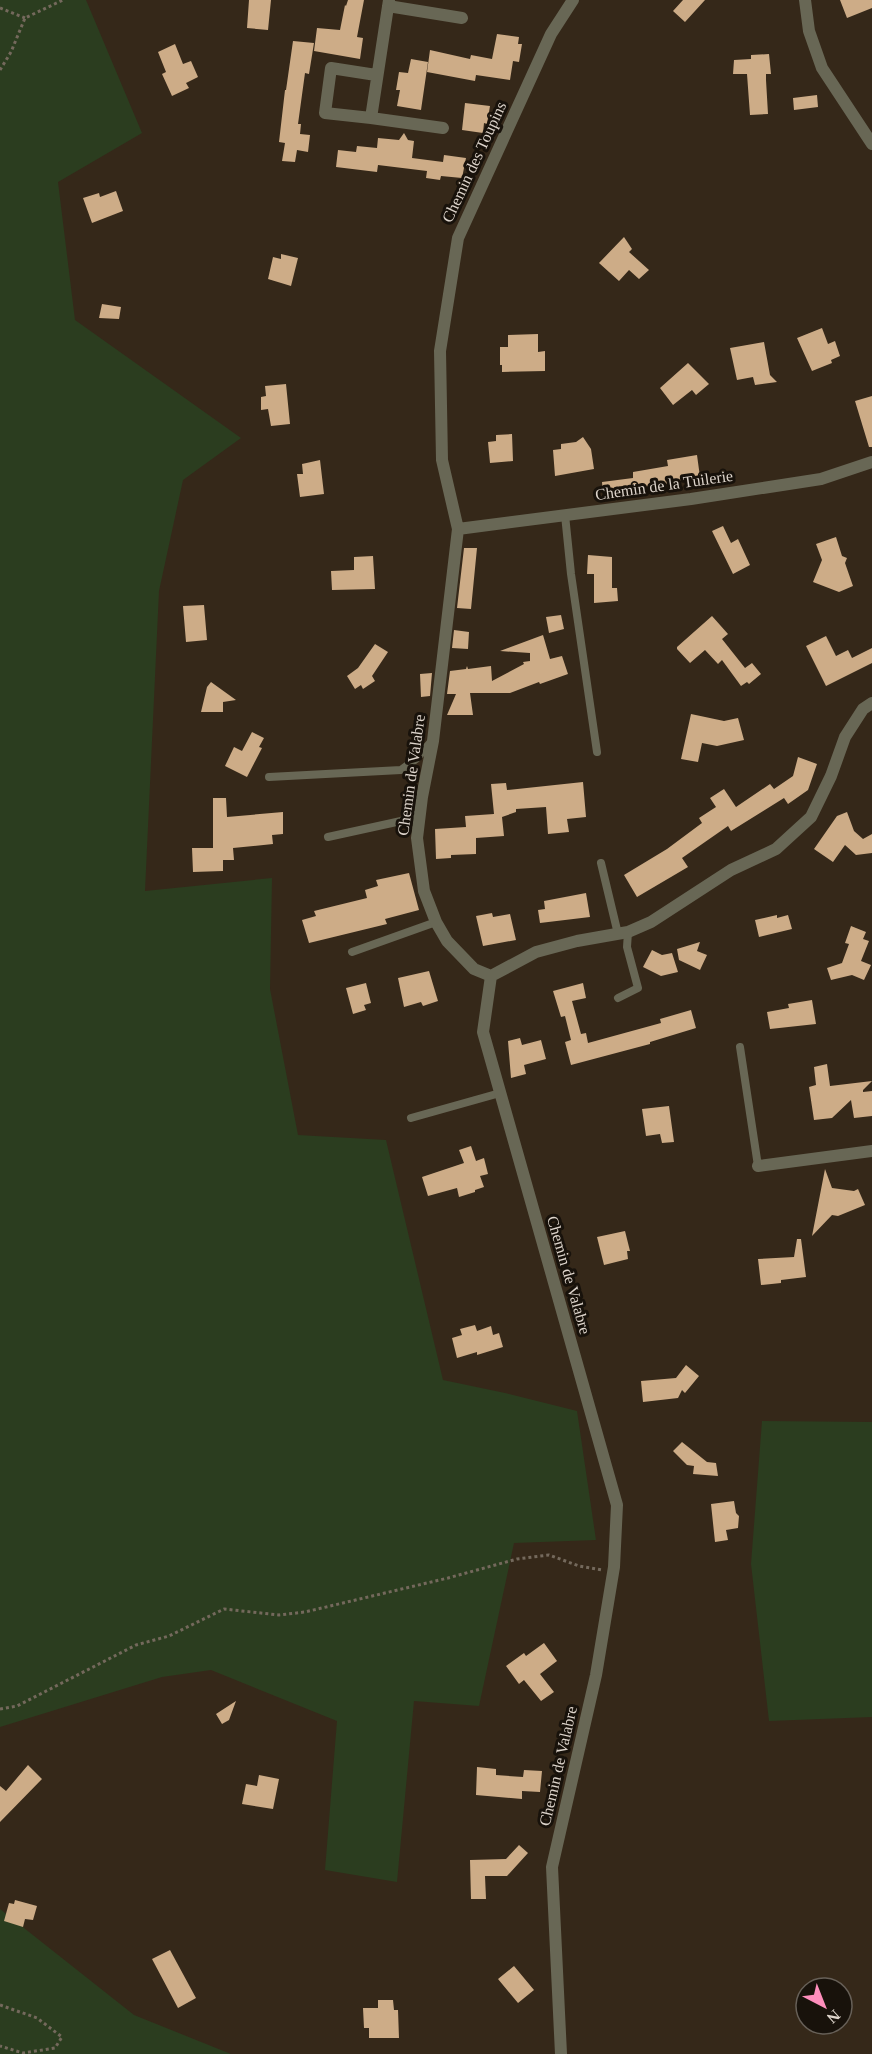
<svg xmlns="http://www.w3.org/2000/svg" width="872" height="2054" viewBox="0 0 872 2054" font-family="'Times New Roman',serif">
<rect width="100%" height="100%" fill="#352819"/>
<!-- green -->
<path fill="#2b3d1f" d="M0,0H86L142,133L58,182L75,320L241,438L183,480L159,591L145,891L272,878L270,989L298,1135L386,1140L443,1380L505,1393L577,1411L596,1540L514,1543L479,1706L414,1701L397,1882L325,1870L337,1721L211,1670L162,1677L0,1727Z
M762,1421L872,1422V1717L769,1721L751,1564Z
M0,1909L134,2015L231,2054H0Z"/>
<!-- building -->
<path fill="#cdac87" d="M249,0H271L268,30L247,28Z
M348,0H364L357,37L363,38L360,59L314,51L317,28L340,30L345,5L346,6Z
M683,0H705L685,22L673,11Z
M840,0H872V8L847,18Z
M497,34L519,37L518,44H522L519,62L513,61L510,80L476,75L475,81L427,72L430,50L470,59L471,55L492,59Z
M293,41L314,43L309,74L305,73L298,124H301L300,134L310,135L308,152L297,150L295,162L282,161L285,143L279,142L285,90H286Z
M175,44L183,64L191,61L198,77L186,83L189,88L172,96L162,74L166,72L158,52Z
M769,54L771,74H766V80L768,114L750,115L747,74H733L734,60L751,59V55Z
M411,59L428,62L421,110L397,106L400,90H396L399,72L408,73Z
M817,95L818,107L794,110L793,98Z
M465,103L490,106L487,124L484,123L483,133L462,130Z
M404,133L408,140L414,141L412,158L443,162L444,155L466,158L462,178L441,176L440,180L426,178L427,171L378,165L377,172L336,167L338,150L356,152L357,146L377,148L378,138L399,140Z
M116,191L123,211L92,223L83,198L99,193L100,197Z
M624,237L632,249L629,252L649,270L639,279L629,270L619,281L599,263Z
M281,254L298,258L291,286L268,279L273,257L281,259Z
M102,304L121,307L119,319L99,318Z
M822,328L828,344L835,341L840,356L831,360L832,363L812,371L797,338Z
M538,334V352L545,351V371L502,372V365H500V347H508V335Z
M764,342L770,375L777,382L755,385L753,377L737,380L730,348Z
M688,363L709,384L696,395L692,390L673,405L660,388Z
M286,384L290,424L271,426L268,409L261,410V397L266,396L265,386Z
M872,396V447H869L855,401Z
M512,434L513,461L490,463L488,442L496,441V435Z
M583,437L591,449L594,469L555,476L553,450L561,449V444L576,442Z
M697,455L700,477L635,490V489L603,494L602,482L633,478V472L668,466L667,460Z
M320,460L324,494L300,497L297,474H303L302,464Z
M723,526L731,543L738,539L750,565L733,574L712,531Z
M836,537L842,556L847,558L845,563L853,586L839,592L813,582L822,560L816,544Z
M464,548H477L471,609L457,608Z
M588,555L612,557V588H617L618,601L594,603V574H587Z
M373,556L375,589L332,590L331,571L354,570V557Z
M204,605L207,640L186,642L183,606Z
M561,615L564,629L549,633L546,617Z
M712,616L728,634L722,639L745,668L752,663L761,674L749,684L747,682L741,686L722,660L718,664L705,650L690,663L677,649V647Z
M454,630L469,632L468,649L452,648Z
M543,635L550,659L562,656L568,674L540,684L539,682L510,693H470L473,715H447L456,694H447L450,671L466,669L467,666L468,669L491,666L492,681L524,664L523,662L530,661V653L500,651Z
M826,636L836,656L848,650L852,658L872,648V663L826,686L806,646Z
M375,644L388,652L372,676L375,681L363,689L361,685L355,689L347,676L358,668Z
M432,673L430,696L421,697L420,674Z
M211,682L236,700L223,702V712H201L207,687Z
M691,714L724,721L738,718L744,740L717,746L702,743L698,762L681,759Z
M252,732L264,738L259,747L262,748L247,777L225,766L234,747L242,751Z
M798,757L817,764L808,790L788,804L784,798L731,831L728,826L682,858L688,867L637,897L624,875L667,849L702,823L699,818L716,807L710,798L724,789L736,807L770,784L774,789L793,776Z
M583,782L586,817L567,819L569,832L548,834L546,807L516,809V812L502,817L504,836L476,838V854L451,855V858L436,859L435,829L466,827L465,816L494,814L491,784L506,783L507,790Z
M213,798H226L227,817L283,812V834L272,835L273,844L233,848L234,860H223V871L193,872L192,848H213Z
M847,812L854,831L863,839L872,834V853L856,855L845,845L833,862L814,849L837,816Z
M409,873L419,910L385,919L387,924L309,943L302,920L316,916L314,911L367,898L365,890L378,886L376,880Z
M586,893L590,917L540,923L538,910L545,909L544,901Z
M492,913L493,917L510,914L516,940L483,946L476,916Z
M777,915V918L788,915L792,929L759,937L755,920Z
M851,926L866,932L863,939L869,941L861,961L871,965L864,980L852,975L831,980L827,968L842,963L849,944L845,943Z
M700,942L697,951L707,955L700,970L679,960L677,949Z
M652,950L662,955L672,953L678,972L661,976L643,967Z
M429,971L438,1001L423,1006L421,1002L404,1007L398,978Z
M366,983L371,1003L364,1005L366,1010L353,1014L346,988Z
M583,983L586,998L572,1001L581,1034L586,1033L588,1043L661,1023L660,1019L691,1010L696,1028L650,1042V1044L571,1065L565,1042L571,1040L565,1016L561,1017L553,991Z
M812,1000L816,1024L770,1029L767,1012L789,1008L788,1004Z
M520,1038L522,1045L541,1040L546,1059L524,1065L526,1074L511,1078L508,1041Z
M827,1064L830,1086L872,1081L863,1090V1092L872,1091V1116L854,1118L851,1100L832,1118L814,1120L809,1087L816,1085L814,1067Z
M669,1106L674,1142L662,1143L660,1134L646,1136L642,1109Z
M471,1146L476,1161L484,1158L488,1174L480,1176L484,1187L475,1190V1192L459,1197L457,1188L428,1196L422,1177L464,1163L459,1150Z
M825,1169L832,1188L854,1191L858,1189L865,1205L838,1216L832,1215L812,1236Z
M625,1231L630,1251H627L628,1259L604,1265L597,1237Z
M797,1239H801L806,1277L781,1280V1283L761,1285L758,1259L794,1257Z
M475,1325L477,1331L491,1326L493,1335L499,1333L503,1347L477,1355V1352L457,1358L452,1338L462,1335L460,1329Z
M686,1365L699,1376L685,1393L682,1390L678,1398L643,1402L641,1381L676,1378Z
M682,1442L707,1462L716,1463L718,1476L693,1474L694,1466L687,1465L673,1451Z
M734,1501L736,1513L739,1516L738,1528L726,1530L728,1540L715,1542L711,1504Z
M544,1643L557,1661L540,1674L554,1692L541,1701L524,1680L519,1684L506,1666L524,1653L526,1656Z
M236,1701L229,1720L222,1724L216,1714Z
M28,1765L42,1779L0,1822V1786L6,1791Z
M477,1767L496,1769V1775L523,1777L524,1770L542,1771L540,1792L522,1791V1799L476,1795Z
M259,1775L279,1779L273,1809L242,1804L246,1784L257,1786Z
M519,1845L528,1853L507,1876H485L486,1899H471L470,1860L506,1859Z
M15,1900L37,1906L33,1920L25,1919L23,1927L4,1921L9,1903L14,1904Z
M170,1950L196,1998L178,2008L152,1959Z
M514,1966L534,1990L518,2003L498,1979Z
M378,2000H393L394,2010H398L399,2038H369V2028H364L363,2008H378Z"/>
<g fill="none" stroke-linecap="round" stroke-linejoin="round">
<!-- path -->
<path stroke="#74695c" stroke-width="3" stroke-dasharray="3 3" stroke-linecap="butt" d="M0,8L25,18
M0,70L11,52L25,18L63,0
M0,1709L17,1706L136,1645L169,1636L224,1609L279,1615L305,1612L448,1578L517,1559L549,1555L579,1566L602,1570
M0,2005L37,2018L62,2037L55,2048L23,2053L0,2046"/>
<!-- service -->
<path stroke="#686755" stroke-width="8" d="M565,515L571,574L597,752
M269,777L401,770L416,759L431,742
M328,837L401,821L419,814
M601,863L618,934
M352,952L436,922
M618,998L638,988L627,947L628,932
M740,1047L758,1166
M411,1118L500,1093"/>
<!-- minor -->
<path stroke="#686755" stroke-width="12" d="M389,0L371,118L443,128
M388,6L462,18
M371,118L325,113L331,68L376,75
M458,529L691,499L821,479L872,462
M491,976L536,952L577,941L628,932L651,922L731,870L776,849L811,817L831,776L845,737L863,709L872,703
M758,1166L872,1151
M561,2054L552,1867L596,1675L614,1567L617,1505L483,1032L491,976L474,969L447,941L436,922L424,891L417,838L422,797L433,741L458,529L442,460L440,351L458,238L551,34L573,0"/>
<!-- tertiary -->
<path stroke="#686755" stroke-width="12" d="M805,0L809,31L822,68L872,144"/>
</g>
<g text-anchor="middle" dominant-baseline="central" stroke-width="6" stroke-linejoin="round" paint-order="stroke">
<!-- street labels -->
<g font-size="16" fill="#ddd4cb" stroke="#18120b">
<text transform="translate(474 162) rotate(-65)">Chemin des Toupins</text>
<text transform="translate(664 485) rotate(-8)">Chemin de la Tuilerie</text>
<text transform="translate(411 775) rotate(-82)">Chemin de Valabre</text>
<text transform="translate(569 1275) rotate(74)">Chemin de Valabre</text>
<text transform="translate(558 1766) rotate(-77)">Chemin de Valabre</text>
</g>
</g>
<!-- north arrow -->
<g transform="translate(824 2006) rotate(138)"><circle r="28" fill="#18120b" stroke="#676058" stroke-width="1.5"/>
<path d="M0-4.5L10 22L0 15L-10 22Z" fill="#fe8ebc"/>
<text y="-9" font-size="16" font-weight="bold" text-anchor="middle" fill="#ddd4cb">N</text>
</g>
</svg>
